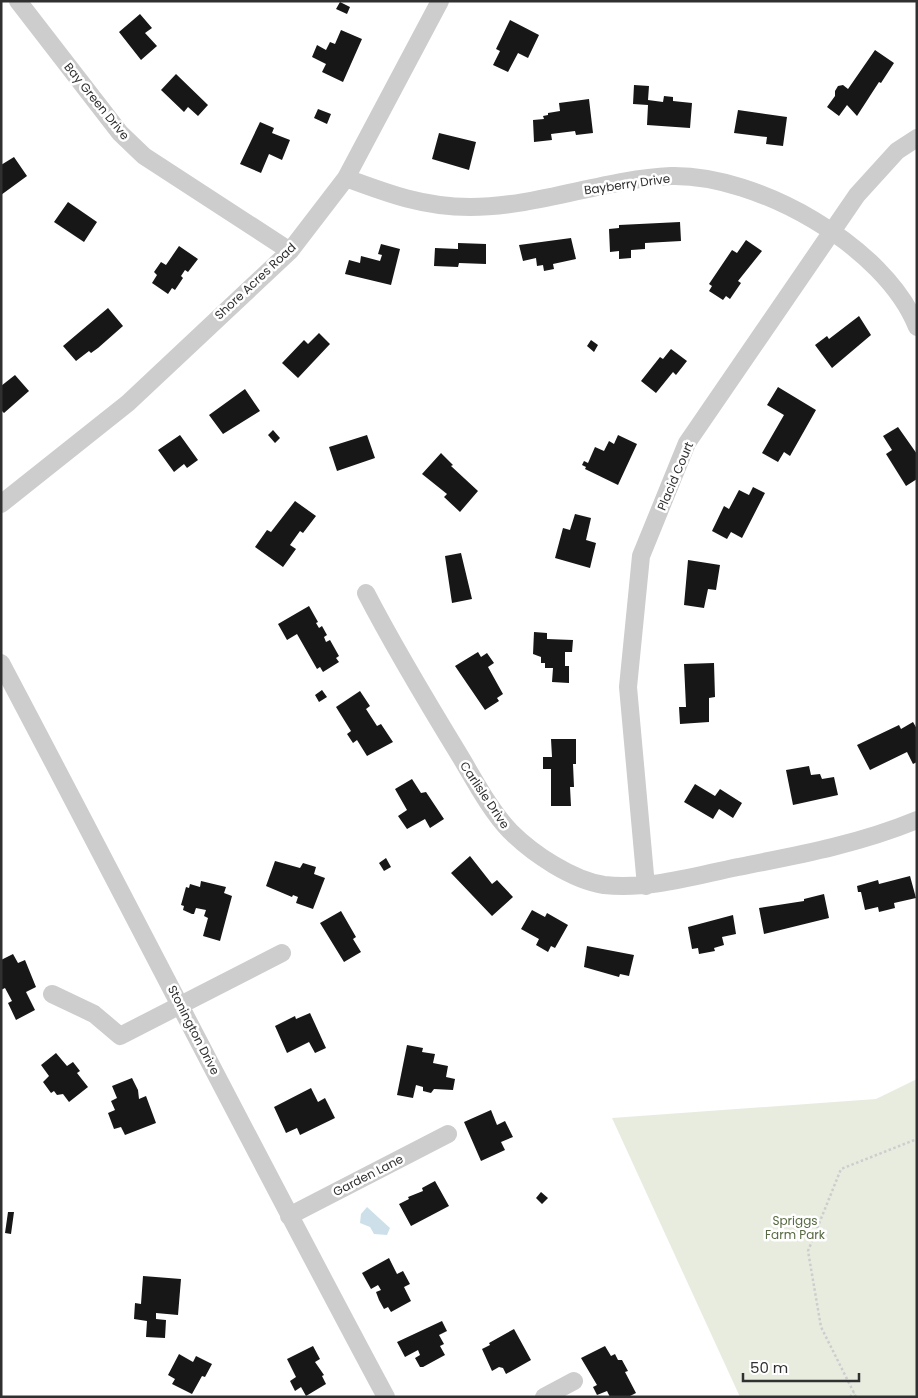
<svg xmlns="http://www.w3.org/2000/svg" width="918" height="1398" viewBox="0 0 918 1398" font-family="Poppins,sans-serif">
<rect width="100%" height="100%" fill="#fff"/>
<!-- green -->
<path fill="#e7ecdf" d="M917,1079V1397H740L612,1118L876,1099Z"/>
<!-- water -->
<path fill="#cde0ea" d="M367,1207L390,1228L387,1235L374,1234L370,1227L360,1223L361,1214Z"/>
<!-- building -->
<path fill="#171717" d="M340,2L350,7L347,14L336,9Z
M140,14L152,28L145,33L157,46L141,60L119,32Z
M510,20L539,35L528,58L518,53L508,72L493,65L500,51L496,49Z
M341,30L362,39L343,82L322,72L326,64L312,57L317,45L326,50L330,42L335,44Z
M875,50L894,63L881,83L879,82L857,116L847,105L839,116L827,107L835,96V91L838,86L843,85L848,89Z
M176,74L208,105L198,116L188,107L184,112L161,90Z
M634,85L649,86L648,100L663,102L664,96L673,97V101L692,103L690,128L647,125L648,105L633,104Z
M589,99L593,133L576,135L575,131L551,134L552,140L534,142L533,120L544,119L543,116L548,115V113L560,111L559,103Z
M318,109L331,114L327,124L314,118Z
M738,110L787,117L783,146L766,144L767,137L734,133Z
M260,122L274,128L272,133L290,140L282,160L269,154L261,173L240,164Z
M439,133L476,142L469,170L432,159Z
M14,157L27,176L1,195V165Z
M68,202L97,222L84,242L54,222Z
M680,222L681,241L645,243V249L631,250V258L619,259V251L610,252L609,229L619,228V225Z
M571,238L576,259L553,264L554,269L544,271L543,265L537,266L536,258L523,261L519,245Z
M746,240L762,251L738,281L741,283L730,299L726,296L723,300L709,291L712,286L709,284L732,250L737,253Z
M458,243L486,244V264L459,263L458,267L434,266L435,248L458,249Z
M381,244L400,249L391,285L345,274L349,260L360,263L361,256L380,261L382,255L378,254Z
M179,246L198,259L188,272L185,270L181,276L183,278L175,290L172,288L168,294L152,283L157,275L154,272L161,262L166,265Z
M108,308L123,326L98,348L91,353L89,351L76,361L63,346Z
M859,316L871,335L832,368L815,345L827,336L829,339Z
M319,333L330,344L298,378L282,363L304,340L308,344Z
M591,340L598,345L594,352L587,346Z
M671,349L687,361L676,375L673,372L656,393L641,381L660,357L663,359Z
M15,375L29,391L4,413L1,410V386Z
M778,387L816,410L790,456L784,452L778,462L762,453L784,415L767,405Z
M245,389L260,411L223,434L209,415Z
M898,427L917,454V479L906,486L886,454L892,450L883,436Z
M273,430L280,438L275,443L268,435Z
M180,435L198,460L187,468L184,464L174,472L158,450Z
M367,435L375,458L337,471L329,447Z
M618,435L637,444L618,485L585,469L586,467L582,465L584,461L588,463L595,447L604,451L609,441L614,444Z
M441,453L453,465L451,466L478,491L460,512L444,497L447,494L422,474Z
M753,487L765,493L742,538L731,532L727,539L712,531L724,506L729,509L739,490L749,495Z
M295,501L316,516L303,533L300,531L290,545L296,549L283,567L255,547L267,530L271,532Z
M575,514L591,518L586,540L596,543L590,568L555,558L563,528L570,530Z
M461,553L472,599L452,603L445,556Z
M688,560L720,565L716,590L708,589L704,608L684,605Z
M309,606L318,622L316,623L319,628L322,626L327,635L324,637L326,642L330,640L339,656L336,658L339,662L323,672L320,667L317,669L297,634L287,640L278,624Z
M534,632L547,633V639L573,640L572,652H565V666H569V683L552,682L553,668H545V663H541V657L533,654Z
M478,652L481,657L487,653L494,663L488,667L503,694L497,698L499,701L485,710L455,666Z
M714,663L715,697L709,698V722L680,724L679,707H686L684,664Z
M322,690L327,697L319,702L315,695Z
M360,691L370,706L366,709L377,726L381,724L393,742L367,756L357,740L353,743L347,734L351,731L336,707Z
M913,722L917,729V762L913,764L907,752L870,770L857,745L899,725L901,729Z
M551,739H576V764H573L574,787H570L571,806H551V769H543V757H552Z
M809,766L811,775L820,774L822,779L834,777L838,795L793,805L786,770Z
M412,779L421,793L426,792L444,819L430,828L425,819L407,829L398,816L407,810L395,789Z
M695,784L715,796L720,789L742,803L733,818L719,809L713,819L684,802Z
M470,856L492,884L497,880L513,897L492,916L451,873Z
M386,858L391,867L384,871L379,863Z
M275,861L300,868L303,863L316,867L314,874L325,878L313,909L296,903L298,897L293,895L292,897L266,886Z
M910,876L916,898L894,903L895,908L879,912L878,907L865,910L861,892H858L857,886L878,880L879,884Z
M201,881L226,887L224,893L232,896L220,941L203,936L208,918L204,916L206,910L196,908L194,914H192L183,910L184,906L181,905L186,887L189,888L190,884L200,887Z
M824,894L829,918L764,934L759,908L804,901V899Z
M532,910L545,917L547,913L568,925L555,948L551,946L548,952L536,945L539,939L521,929Z
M341,911L356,937L353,939L361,952L344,962L320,923Z
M733,915L736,934L722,937L724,945L714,948L715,951L699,954L698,948L692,949L688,927Z
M587,946L634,955L629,976L620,974L619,977L584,967Z
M13,954L18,963L25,960L36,987L26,992L35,1010L16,1020L8,1003L12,1001L5,988L1,990V960Z
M310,1013L326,1048L315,1053L309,1042L287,1053L275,1026L295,1016L296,1019Z
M407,1045L423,1048L422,1052L435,1054L433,1063L448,1066L446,1077L455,1079L453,1090L434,1089L431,1093L423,1091V1087L416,1085L413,1098L397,1095Z
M56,1053L67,1066L73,1062L80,1071L77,1073L88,1087L69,1102L63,1094L57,1095L54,1091L51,1093L43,1082L49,1076L41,1065Z
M132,1078L138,1090L139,1099L146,1096L156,1123L125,1135L121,1127L114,1129L108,1113L115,1110L111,1101L117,1098L112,1086Z
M311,1088L318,1102L325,1098L335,1118L300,1135L297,1128L286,1133L274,1107Z
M491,1110L497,1125L505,1121L513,1137L501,1142L505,1150L481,1161L464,1122Z
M435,1181L449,1206L411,1226L399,1204L409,1199L408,1197L423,1191L422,1188Z
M541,1192L548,1198L542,1204L536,1198Z
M8,1212H14L11,1234L5,1233Z
M389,1258L397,1274L403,1271L410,1284L404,1287L411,1301L391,1312L388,1307L384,1309L379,1300L376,1292L381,1290L378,1285L371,1289L362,1273Z
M143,1276L181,1279L178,1315L156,1313V1319L166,1320L165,1338L146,1337L147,1321L134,1319L135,1303L141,1304Z
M442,1321L447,1331L439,1335L444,1344L440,1346L445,1355L423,1367H420L415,1358L420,1355L418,1350L405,1357L397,1342Z
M514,1329L531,1360L506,1374L503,1368L499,1367L492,1371L482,1349L490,1345L489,1343Z
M313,1346L320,1359L315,1362L324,1375L322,1376L326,1384L306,1396L301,1387L295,1391L290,1381L296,1377L287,1359Z
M605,1346L611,1356L615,1354L618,1360H622L628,1371L625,1372L636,1393L628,1397H610L607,1391L597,1395L593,1387L597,1385L581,1358Z
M179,1354L193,1362L196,1356L212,1364L205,1377L202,1376L192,1394L172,1384L175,1379L168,1375Z"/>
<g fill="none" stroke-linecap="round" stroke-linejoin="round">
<!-- path -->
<path stroke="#cdcdcd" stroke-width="2.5" stroke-dasharray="2.5 2.5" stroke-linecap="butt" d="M850,1397L854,1392
M856,1397L821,1327L808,1251L841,1169L917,1139"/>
<!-- minor -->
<path stroke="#cdcdcd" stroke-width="18" d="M18,1L120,133L144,156L290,251
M346,178C389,194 424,207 470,207C538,207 604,179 671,176C757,174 885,246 917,327
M1,504L128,403L290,251L346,178L440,1
M366,593C395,649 427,702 460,756C475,781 490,810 510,831C533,854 572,880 604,885C649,890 694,876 738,867C799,855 859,844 917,820
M1,663C130,907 255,1153 386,1397
M646,886L628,687L641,556L687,443L857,195L897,151L917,138
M52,994L94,1014L120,1036L282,953
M289,1216L448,1134
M544,1397L574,1381"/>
</g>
<g text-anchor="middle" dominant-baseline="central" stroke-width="5" stroke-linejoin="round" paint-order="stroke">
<!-- street labels -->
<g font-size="12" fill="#303030" stroke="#fff">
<text transform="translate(97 101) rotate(51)">Bay Green Drive</text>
<text transform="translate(627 184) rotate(-8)">Bayberry Drive</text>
<text transform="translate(255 281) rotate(-43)">Shore Acres Road</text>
<text transform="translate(675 476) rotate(-67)">Placid Court</text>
<text transform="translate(485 795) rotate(56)">Carlisle Drive</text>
<text transform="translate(194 1030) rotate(63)">Stonington Drive</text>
<text transform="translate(368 1175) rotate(-27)">Garden Lane</text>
</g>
<!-- park labels -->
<g font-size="12" fill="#566940" stroke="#fff">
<text x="795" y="1220">Spriggs<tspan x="795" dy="14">Farm Park</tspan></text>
</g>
</g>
<!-- border -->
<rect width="918" height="1398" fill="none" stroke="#303030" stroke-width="5"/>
<!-- scale -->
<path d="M743 1373v8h116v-8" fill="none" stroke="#303030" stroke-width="2.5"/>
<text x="750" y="1373" font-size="15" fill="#303030" stroke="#ffffff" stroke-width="4" paint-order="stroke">50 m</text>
</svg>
